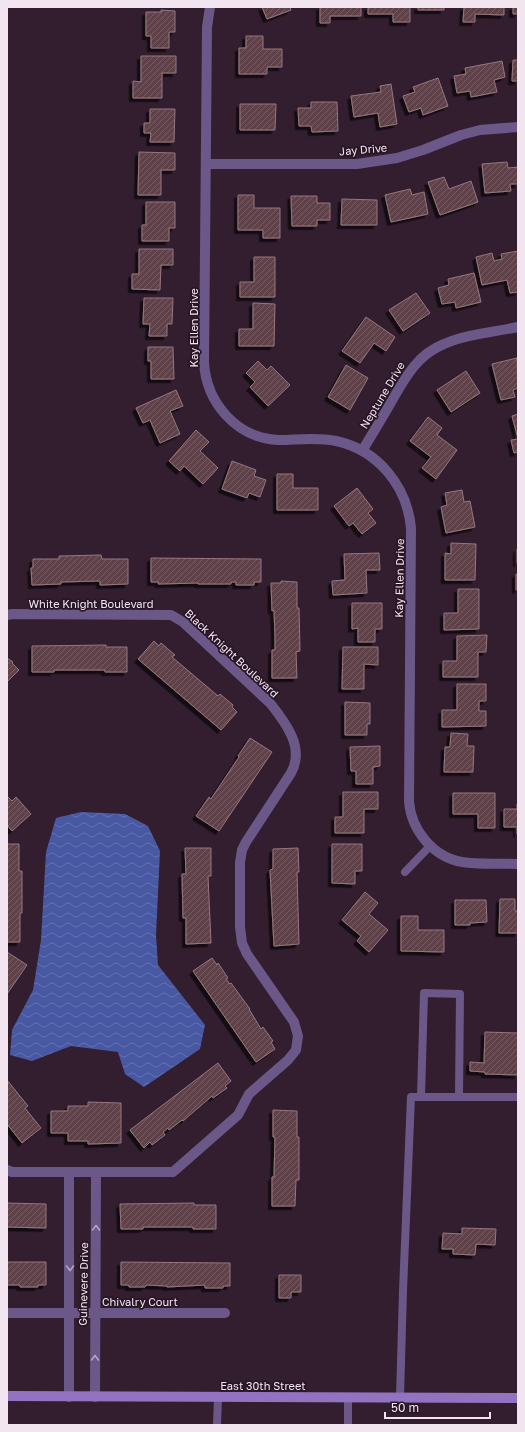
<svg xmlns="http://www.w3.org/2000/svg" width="525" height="1432" viewBox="0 0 525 1432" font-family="'Golos Text',sans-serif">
<defs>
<pattern id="water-waves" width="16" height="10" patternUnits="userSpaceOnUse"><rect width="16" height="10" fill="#4958a2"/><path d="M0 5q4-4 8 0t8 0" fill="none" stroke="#6470af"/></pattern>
<pattern id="building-hatch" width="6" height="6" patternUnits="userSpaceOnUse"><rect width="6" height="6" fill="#5f4249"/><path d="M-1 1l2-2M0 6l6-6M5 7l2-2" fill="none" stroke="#765d64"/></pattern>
<filter id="shadow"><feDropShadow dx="-3.5" dy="3.5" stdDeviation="0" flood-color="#0009"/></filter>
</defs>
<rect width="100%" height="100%" fill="#321e2f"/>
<!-- water -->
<path fill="url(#water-waves)" d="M81,812L125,814L148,826L160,851L156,935L158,965L205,1025L200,1049L144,1087L125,1074L118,1052L71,1046L32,1061L10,1055L12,1030L33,990L41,940L46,852L56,818Z"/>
<!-- building -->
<path fill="url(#building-hatch)" stroke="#97767e" filter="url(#shadow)" d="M262,7H290L291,10L267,19Z
M320,7H361V16H330V23H320Z
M368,7H410V22H393V14H368Z
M418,7H444V10H418Z
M464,7H504V15L475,14V22H463Z
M513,7H518V14H513Z
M161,10L175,11V32H169V48H151V36H146V12H161Z
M246,36H263V49H282V67H267V74H239V48H246Z
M141,56H176V73H162V98H133V81L141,82Z
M513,60H518V81H512Z
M502,61L505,77L494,80L497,92L471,97L470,91L457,93L454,76L466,74L465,68Z
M438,78L448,106L423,115L421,108L409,112L403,96L415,92L413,87Z
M391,84L397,124L380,127L378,113L354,117L351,96L381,92L380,86Z
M311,102H337L338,131L312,132L311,126H299L298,108H311Z
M240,104H276L275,130H240Z
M150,109H175L174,142H150L151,133H144V123H150Z
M139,152L175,153V170H161V195H138Z
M507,162L508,168L518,167V184H510L511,191L485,193L482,164Z
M444,177L449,189L471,181L478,202L440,215L428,182Z
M410,189L412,195L424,192L428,214L391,222L385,195Z
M238,195H254V208H280V238H263V230H238Z
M291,196H317V203H330V220H317V226H292Z
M342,199L377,200V225H341Z
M146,202H175V228H169V241H142V225H146Z
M139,249H173V265H161L160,290L132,289V274H139Z
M518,251V292L510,293L507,280L482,285L476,257L492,253L494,261L502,259L501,254Z
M254,257H275V297H240V282H254Z
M474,273L481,302L456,308L455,302L442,304L438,288L449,285L448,279Z
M416,293L430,313L403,331L389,310Z
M144,298H173L172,324H167V336H149L150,324H143Z
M253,303L275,304L274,346H239V329H253Z
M366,317L395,337L386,351L374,343L360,363L342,351Z
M148,347H173L174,379H151V361H148Z
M517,358L518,388L513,390L515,397L501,400L492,364Z
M258,361L267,370L271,366L290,385L268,406L250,387L255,382L246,373Z
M346,365L368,378L350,410L328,397Z
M466,371L480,393L451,412L437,390Z
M176,390L183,406L170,411L180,434L160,443L150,420L143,423L136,408Z
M518,414V452L514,453L511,440L518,439L512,416Z
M428,417L442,428L437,435L457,450L436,479L422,468L431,457L410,441Z
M196,430L209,442L200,451L218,468L203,484L184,466L180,471L169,461Z
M232,461L256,470L254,476L266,480L260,497L249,493L247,498L222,489Z
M277,474H293V488H318V510H277Z
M357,488L373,509L368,513L376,523L362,534L353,523L349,526L334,506Z
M462,490L464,502L470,501L475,527L446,533L441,507L447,505L445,493Z
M451,543L476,544L475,580H445V553L451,554Z
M517,549H518V563H517Z
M379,553L380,570H366L367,593L333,595L332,581L345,580L344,554Z
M101,555L102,559H128V584L100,585V581L61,582V584L32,585L31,568H33V559H59V556Z
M151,558L261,559V582H254V585H236V582H231V584H198V583L158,584L159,582H151Z
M516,574H518V590H516Z
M281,581L297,582V608H299L300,651L296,652L297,678H272V650H275V637L274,610L272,611L271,583H281Z
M458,589H479V629L444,630V613H458Z
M352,603H382V629H375V642H358V628L352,629Z
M487,635L486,652H478V677H443V661H457V636Z
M154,641L159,646L161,643L175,655L172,657L218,696L220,694L233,705L232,707L237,712L221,730L138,659Z
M106,645V647H127V672H105V670H54V672H32V646Z
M343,647H378V665L364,664V689H342Z
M7,658L13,662L12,663L19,670L7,682Z
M457,684H486V701H479V711H486V726L442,727V710H457Z
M345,702L370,703V724H367V735H345Z
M451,733L468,734L467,746H474L473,772H444L445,747H450Z
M250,738L272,752L219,831L196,816L209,797L211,799L239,757L238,756Z
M380,746V766L373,767V784H356V771H351L350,747Z
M343,792H378V809H364V833H335V817H343Z
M453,793H495V828H478V814H453Z
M7,796L12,801L16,797L31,814L12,831L7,825Z
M517,804H518V834H517V827H504V809H517Z
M7,844H19V871H22V913H20V942H7Z
M332,844H362V871H355V884L332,883Z
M185,848H211V876H208L211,943L186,944V918H183L182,874H186Z
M298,848L299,872H297L299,944L274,946L270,870L273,869V849Z
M365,892L378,903L369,914L388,930L369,952L357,941L361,936L342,920Z
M500,899H515V911H518V933H499Z
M455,900H486L487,922L470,923V925H455Z
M401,916H418V930H444V952L401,951Z
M7,952L27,965L7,994Z
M212,958L217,965L218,963L228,978L226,979L230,984L231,983L250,1009H249L261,1029L263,1027L273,1041L271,1042L275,1049L256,1062L193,971Z
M485,1032L518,1033V1075L485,1074V1072L470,1071V1062L484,1063Z
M218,1063L231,1081L225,1086L227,1088L213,1098L212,1096L183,1121L182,1120L169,1130L168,1128L163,1132L165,1135L152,1145L150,1142L144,1148L130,1130Z
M7,1080L28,1106L25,1108L41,1128L22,1143L7,1124Z
M88,1102L121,1103V1143L88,1144V1141H68V1133H51V1111H68V1106H88Z
M273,1110L297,1111V1137H299V1180H296L295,1206H272V1177H274L275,1137H273Z
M7,1203L46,1204V1228L7,1227Z
M194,1203V1205H216V1229H193V1227H143V1229H121L120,1204Z
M462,1228L496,1229L495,1245L476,1244L475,1255L453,1254V1249H442L443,1233L462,1234Z
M7,1262H46V1285H38V1287H20V1285H7Z
M121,1262L230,1263V1286H223V1288H205V1285L167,1287V1286L146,1285L145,1287H129V1285H121Z
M279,1275H301V1292H291V1298H279Z"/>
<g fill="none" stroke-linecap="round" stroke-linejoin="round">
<!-- service -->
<path stroke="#6c5789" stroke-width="8" d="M405,872L431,845
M421,1097L424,993L460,994L459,1097
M348,1397V1425
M400,1397L403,1291L411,1097H518
M217,1425L218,1397"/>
<!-- minor -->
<path stroke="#6c5789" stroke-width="10" d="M210,7L207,27L204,362C206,402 236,438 278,440C297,440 317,437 336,441C378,450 407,486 411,528L409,801C411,830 433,857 462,862C480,865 500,863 518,864
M206,164H357L397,158L423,150L461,135L480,130L518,127
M362,451C371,436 381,420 390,404C404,380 416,355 444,344C467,334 494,332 518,327
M7,615L12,614L171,615L183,622L270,703C286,723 305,748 291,773L246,842L242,850L240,862V927L242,943L247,954L294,1022L298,1036L296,1050L288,1060L249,1094L238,1115L173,1172H12L7,1170
M69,1173V1397
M7,1313H225
M95,1397L96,1173"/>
<!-- secondary -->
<path stroke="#9472c2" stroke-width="10" d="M7,1396L518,1398"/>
</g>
<!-- one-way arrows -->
<defs><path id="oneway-chevron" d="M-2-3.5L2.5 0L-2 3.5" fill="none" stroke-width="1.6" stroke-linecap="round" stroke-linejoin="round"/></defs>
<g stroke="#b6a5c2">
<use href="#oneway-chevron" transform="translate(96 1228) rotate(-89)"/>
<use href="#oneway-chevron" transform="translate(70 1268) rotate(90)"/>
<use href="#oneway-chevron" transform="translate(95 1358) rotate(-90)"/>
</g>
<g text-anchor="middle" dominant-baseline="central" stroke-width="3.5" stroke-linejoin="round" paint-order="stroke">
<!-- street labels -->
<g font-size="11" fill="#f3e5f0" stroke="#281525">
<text transform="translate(363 149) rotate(-5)">Jay Drive</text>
<text transform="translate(193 328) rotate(-90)">Kay Ellen Drive</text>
<text transform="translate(382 395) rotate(-59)">Neptune Drive</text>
<text transform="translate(399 578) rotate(-89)">Kay Ellen Drive</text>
<text x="91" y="603">White Knight Boulevard</text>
<text transform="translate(232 653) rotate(43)">Black Knight Boulevard</text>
<text transform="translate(83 1284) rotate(-89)">Guinevere Drive</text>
<text x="140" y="1301">Chivalry Court</text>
<text x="263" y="1385">East 30th Street</text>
</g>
</g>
<!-- border -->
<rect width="525" height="1432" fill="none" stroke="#f3e5f0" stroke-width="16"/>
<!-- scale -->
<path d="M385 1412v6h105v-6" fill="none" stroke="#f3e5f0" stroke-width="2"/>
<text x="391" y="1412" font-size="12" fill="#f3e5f0" stroke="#281525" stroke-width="3" paint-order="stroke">50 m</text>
</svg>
